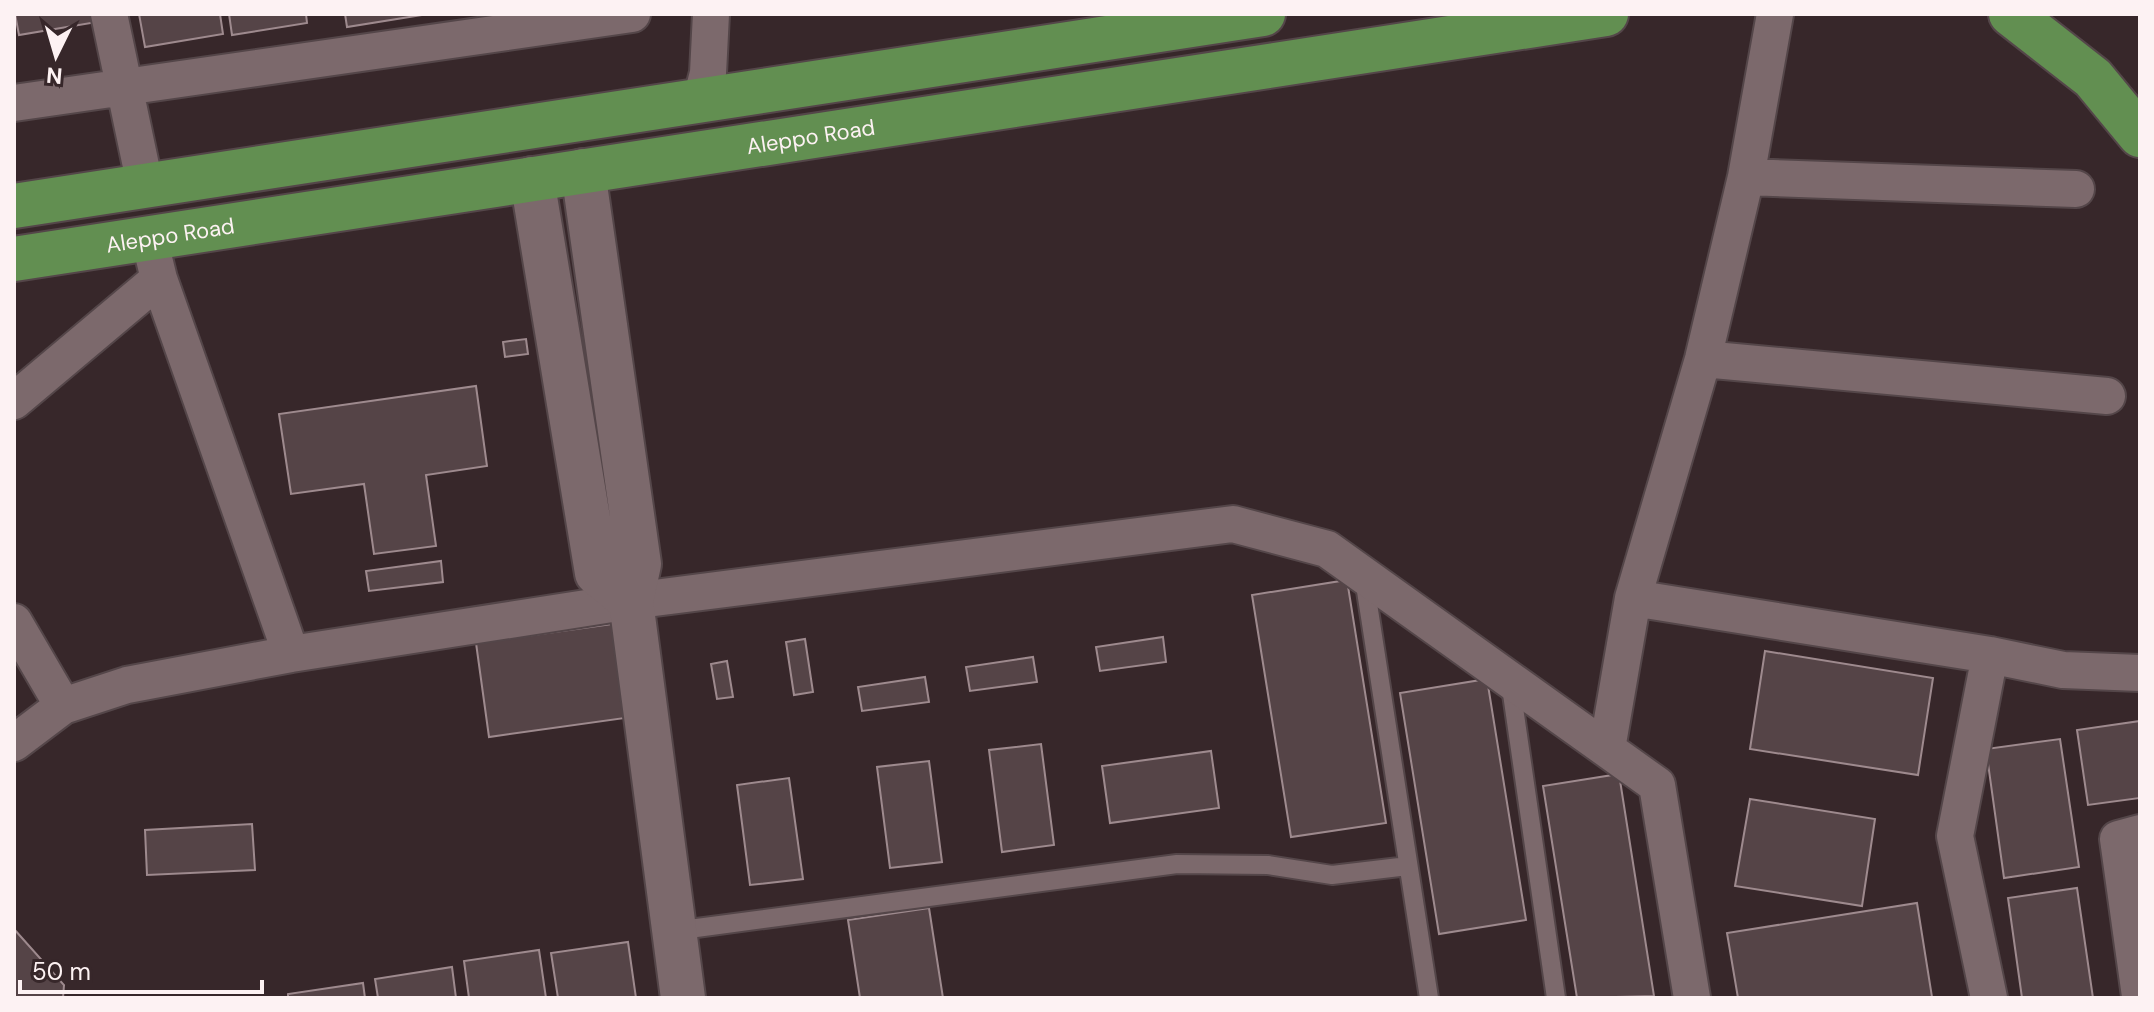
<svg xmlns="http://www.w3.org/2000/svg" width="2154" height="1012" viewBox="0 0 2154 1012" font-family="'DM Sans',sans-serif">
<rect width="100%" height="100%" fill="#37272a"/>
<!-- building -->
<path fill="#554447" stroke="#9e8a8e" stroke-width="2" d="M15,14H96L97,22L19,35Z
M139,14H220L223,34L145,47Z
M229,14H306L307,23L232,35Z
M345,14H428L347,27Z
M526,339L528,354L505,357L503,342Z
M476,386L487,466L426,475L436,546L374,554L364,484L291,494L279,414Z
M441,561L443,582L369,591L366,571Z
M1347,580L1386,823L1291,837L1252,595Z
M612,624L625,718L489,737L476,643Z
M1163,637L1166,662L1100,671L1096,647Z
M805,639L813,692L794,695L786,642Z
M1765,651L1933,678L1918,775L1750,749Z
M1033,657L1037,682L970,691L966,667Z
M727,661L733,697L717,699L711,664Z
M925,677L929,702L862,711L858,687Z
M1487,679L1526,920L1439,934L1400,693Z
M2140,721V798L2088,805L2077,730Z
M2060,739L2079,867L2004,878L1986,749Z
M1041,744L1054,845L1002,852L989,750Z
M1211,751L1219,808L1110,823L1102,766Z
M929,761L942,862L890,868L877,767Z
M1619,774L1654,996L1577,998L1543,786Z
M789,778L803,879L750,885L737,785Z
M1750,799L1875,819L1862,906L1735,886Z
M252,824L255,870L147,875L145,830Z
M2077,888L2093,998H2022L2008,898Z
M1917,903L1932,997L1738,998L1727,933Z
M929,908L943,998H860L848,920Z
M14,929L64,985L63,998H14Z
M628,942L636,998H558L551,953Z
M539,950L546,998H469L464,961Z
M452,967L456,998H378L375,979Z
M363,983L365,998H288V994Z"/>
<g fill="none" stroke-linecap="round" stroke-linejoin="round">
<defs>
<path id="service" d="M1364,578L1429,998
M1510,680L1556,998
M674,931L1177,864L1268,865L1332,875L1408,866"/>
<path id="minor" d="M109,14L145,185
M701,100L708,73L711,14
M14,103L632,14
M1746,177L2076,189
M149,238L159,279L291,654
M1703,359L2107,396
M14,401L159,279
M1633,598L1703,359L1746,177L1775,14
M14,622L63,706
M14,743L63,706L127,685L291,654L631,601L1233,524L1327,549L1657,785L1692,998
M1607,749L1633,598L1990,655L2063,670L2140,673
M2140,833L2118,839L2140,996
M1989,998L1955,836L1990,655"/>
<path id="tertiary" d="M583,171L639,564L631,601L683,998
M532,179L597,573L631,601"/>
<g id="primary">
<path d="M2011,14L2093,78L2140,135"/>
<path d="M14,206L1263,14"/>
<path id="s1" d="M14,259L1606,14"/>
</g>
</defs>
<!-- service casing -->
<use href="#service" stroke="#544649" stroke-width="22"/>
<!-- minor casing -->
<use href="#minor" stroke="#544649" stroke-width="40"/>
<!-- tertiary casing -->
<use href="#tertiary" stroke="#544649" stroke-width="48"/>
<!-- primary casing -->
<use href="#primary" stroke="#544649" stroke-width="48"/>
<!-- service -->
<use href="#service" stroke="#7c696c" stroke-width="18"/>
<!-- minor -->
<use href="#minor" stroke="#7c696c" stroke-width="36"/>
<!-- tertiary -->
<use href="#tertiary" stroke="#7c696c" stroke-width="44"/>
<!-- primary -->
<use href="#primary" stroke="#628f51" stroke-width="44"/>
</g>
<g text-anchor="middle" dominant-baseline="central" stroke-width="7" stroke-linejoin="round" paint-order="stroke">
<!-- street labels -->
<g font-size="22" fill="#fdf2f3" stroke="#37272a">
<text stroke="none"><textPath href="#s1" startOffset="806">Aleppo Road</textPath></text>
<text stroke="none"><textPath href="#s1" startOffset="158">Aleppo Road</textPath></text>
</g>
</g>
<!-- border -->
<rect width="2154" height="1012" fill="none" stroke="#fdf2f3" stroke-width="32"/>
<!-- north arrow -->
<g transform="translate(56 56) rotate(185)" stroke="#37272a" stroke-width="6" paint-order="stroke">
<path d="M0-6L14 30L0 20L-14 30Z" fill="#fdf2f3"/>
<text y="-12" font-size="22" font-weight="bold" text-anchor="middle" fill="#fdf2f3">N</text>
</g>
<!-- scale -->
<path d="M20 980v12h242v-12" fill="none" stroke="#fdf2f3" stroke-width="4"/>
<text x="32" y="980" font-size="24" fill="#fdf2f3" stroke="#37272a" stroke-width="6" paint-order="stroke">50 m</text>
</svg>
